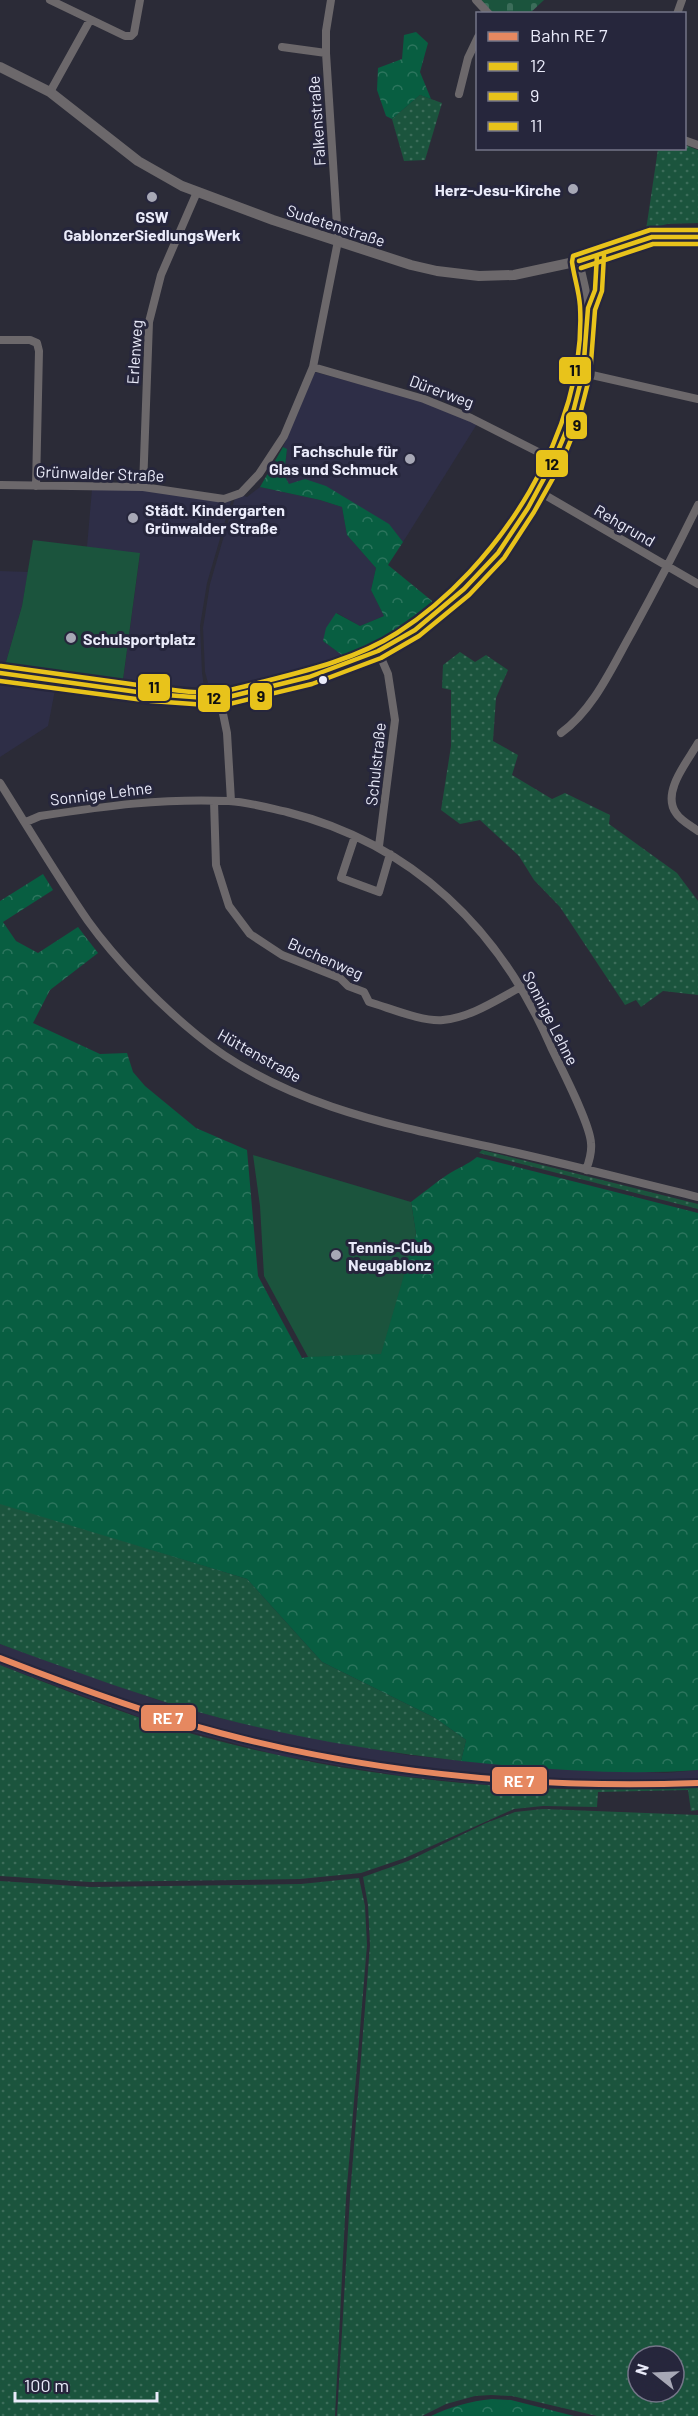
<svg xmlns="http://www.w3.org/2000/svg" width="698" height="2416" viewBox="0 0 698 2416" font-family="Barlow,sans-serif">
<defs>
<pattern id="grass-dots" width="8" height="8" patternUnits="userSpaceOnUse" patternTransform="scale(1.5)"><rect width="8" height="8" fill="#1b543d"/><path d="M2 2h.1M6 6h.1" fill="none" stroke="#3c6d5a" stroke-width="1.8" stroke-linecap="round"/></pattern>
<pattern id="forest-crowns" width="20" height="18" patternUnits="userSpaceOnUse" patternTransform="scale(1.5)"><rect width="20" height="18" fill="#085e41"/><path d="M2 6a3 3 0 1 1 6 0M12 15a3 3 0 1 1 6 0" fill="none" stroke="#2c755d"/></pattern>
<pattern id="cemetery-stones" width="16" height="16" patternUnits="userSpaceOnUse" patternTransform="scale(1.5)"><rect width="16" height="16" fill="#1b543d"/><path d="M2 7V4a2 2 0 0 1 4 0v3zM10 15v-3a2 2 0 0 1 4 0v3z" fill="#3c6d5a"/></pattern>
</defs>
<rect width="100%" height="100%" fill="#2b2b37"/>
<!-- built -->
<path fill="#2e2e47" d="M315,372L421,401L477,424L403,542L388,524L289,485L284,475L287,450L283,447Z
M260,487L320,500L342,507L347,535L376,568L371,590L384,616L360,626L337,613L323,641L346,658L280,679L211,694L205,672L203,628L210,584L235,498L241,495L247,497Z
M92,489L141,490L231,501L207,583L200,626L202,673L205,693L122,687L140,554L87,547Z
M0,571L28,572L22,606L4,669H0Z
M0,677L56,685L48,726L0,757Z
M0,1644L158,1700L224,1719L288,1733L407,1755L504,1765L666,1773L698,1770V1786L664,1789L511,1787L402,1776L281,1756L150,1721L0,1665Z"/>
<!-- grass -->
<path fill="url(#grass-dots)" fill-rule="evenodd" d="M420,95L442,103L425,160L404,161L392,119Z
M685,145L698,150V223L667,224L646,230L658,149L684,148Z
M460,652L475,662L486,655L508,670L496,698L493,741L518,755L512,775L552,799L565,793L610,815L609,824L677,873L698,901V995L663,991L641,1007L636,1000L625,1005L560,907L534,880L519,856L480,820L460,824L441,810L451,746V690L442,688L443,665Z
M482,1150L698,1204V1209L479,1153Z
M0,1503L247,1579L322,1662L435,1718L466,1740L461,1761C382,1752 302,1739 224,1719C148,1699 74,1671 0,1644Z
M0,1665C49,1684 99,1704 149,1721C318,1775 521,1799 698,1786V1810L691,1811L688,1790L598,1792L597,1807L543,1806L514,1809L405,1858L361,1873L300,1879L90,1882L0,1876Z
M543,1809L698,1815V2416H597L512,2396L491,2395L475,2396L446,2404L422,2416H337L350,2196L370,1945L368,1905L363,1877L408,1861L486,1823L515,1812ZM638,2356H674V2392H638Z
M359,1878L365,1906L367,1945L346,2198L335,2416H0V1881L91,1887L301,1884Z"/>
<!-- forest -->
<path fill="url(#forest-crowns)" d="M416,32L428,43L420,72L431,99L420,95L392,119L386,116L377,90L378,68L402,59L404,35Z
M283,447L287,449L284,475L289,484L305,479L326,486L389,524L403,542L388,565L437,605C407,630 382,646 346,658L323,641L326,628L336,613L360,626L384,616L371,590L376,568L347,535L342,507L320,500L260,487Z
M43,874L53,890L3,922L16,941L38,953L78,927L98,953L50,990L33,1023L100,1054L127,1053L133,1072L145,1086L196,1128L247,1150L258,1276L302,1358L308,1357L416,1235L411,1202C423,1193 435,1183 447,1175C458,1168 467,1165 477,1157L698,1213V1770C620,1776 539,1769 461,1761L466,1740L435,1718L322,1662L247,1579L0,1504V901Z
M492,2399L511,2400L574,2416H431C450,2407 470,2401 492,2399Z"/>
<!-- cemetery -->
<path fill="url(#cemetery-stones)" d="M479,0H544L529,14L492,13Z"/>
<!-- garden -->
<path fill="#1b543d" d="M33,540L140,553L122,687L4,669L22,606Z
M253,1155L411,1202L416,1234L381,1354L308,1357L264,1276L260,1206Z"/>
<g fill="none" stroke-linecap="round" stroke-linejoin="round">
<!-- minor -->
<path stroke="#6c686b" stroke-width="8" d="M50,0L125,36H131L134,33L140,0
M476,0L489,14
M677,14L682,0
M282,47L326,53
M50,92L90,20
M459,94L468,58L478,37
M684,140L698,145
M588,307L595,290L597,255
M0,340H30L37,343L39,351L36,486
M313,367L424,399L471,418L554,460
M583,373L698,399
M0,485L143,487L224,499L241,493L259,474L284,436L313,367L338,241L326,53V31L331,0
M143,487L149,322L161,275L197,192
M538,491L698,584
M378,651L388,674L395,720L379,846
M0,673C48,680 96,687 144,693C168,696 196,702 220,699C234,697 247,693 260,690C311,678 373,661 416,629C514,557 590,435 588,310C588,294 582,277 579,261
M220,699L227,733L231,801
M561,733C594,709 612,667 632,632C655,590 677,548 698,505
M698,743C688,761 661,792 676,813C680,820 691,826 698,831
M0,783C29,829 57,876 88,921C116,960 160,1005 197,1035C285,1108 405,1128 513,1152C575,1166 636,1182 698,1197
M214,801L216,865L229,906L250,934L282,955L340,978L348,986L364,992L369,1002C390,1008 422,1022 443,1020C472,1017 496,1000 521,987
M26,822L40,816C106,806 162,798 229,801C248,802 269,808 287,812C413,844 500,929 551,1047C561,1068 590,1123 591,1143C592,1152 589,1162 586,1170
M355,836L341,878L379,892L390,854"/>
<!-- tertiary -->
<path stroke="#6c686b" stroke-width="10" d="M0,67L50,92L138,161L182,186L273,220L411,265L437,271L479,276L514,275L579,261L652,237H698"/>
<defs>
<path id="bus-1" d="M579,261L652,237H698
M0,673L152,694L220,699L309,677L378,651L415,630L464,589L498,553L528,508L554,460L571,420L583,373L588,308L595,290L597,255"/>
<path id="bus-2" d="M581,268L653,244H698
M0,681L151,701L221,706L312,684L381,658L419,636L469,595L504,558L534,512L561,464L578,422L590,375L595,310L602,291L604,255"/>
<path id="bus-3" d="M1,666C49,673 97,679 145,686C169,689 193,694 217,692C233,690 250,685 266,681C310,670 358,658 397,633C499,568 587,430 580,306C579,291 574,277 572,262L573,256L650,230H698"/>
</defs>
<!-- bus-1 casing -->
<use href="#bus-1" stroke="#26263c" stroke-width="9"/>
<!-- bus-2 casing -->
<use href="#bus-2" stroke="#26263c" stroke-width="9"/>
<!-- bus-3 casing -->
<use href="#bus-3" stroke="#26263c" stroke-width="9"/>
<!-- bus-1 -->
<use href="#bus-1" stroke="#e8c31b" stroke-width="4.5"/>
<!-- bus-2 -->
<use href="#bus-2" stroke="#e8c31b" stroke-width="4.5"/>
<!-- bus-3 -->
<use href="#bus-3" stroke="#e8c31b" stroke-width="4.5"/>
<defs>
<path id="rail-1" d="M0,1658C72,1686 145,1713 220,1733C376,1774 537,1789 698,1783"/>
</defs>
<!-- rail-1 casing -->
<use href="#rail-1" stroke="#26263c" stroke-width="10"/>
<!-- rail-1 -->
<use href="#rail-1" stroke="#e68860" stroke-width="6"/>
</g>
<!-- markers -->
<g fill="#a7a8b6" stroke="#26263c" stroke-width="2">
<circle cx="573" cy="189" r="6"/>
<circle cx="152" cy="197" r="6"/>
<circle cx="410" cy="459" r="6"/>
<circle cx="133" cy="518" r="6"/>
<circle cx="71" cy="638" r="6"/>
<circle cx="336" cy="1255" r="6"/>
</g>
<circle fill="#eaebfa" stroke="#26263c" stroke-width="2" cx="323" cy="680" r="5"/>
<g text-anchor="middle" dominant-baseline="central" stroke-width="6" stroke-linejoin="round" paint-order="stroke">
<!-- street labels -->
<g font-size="16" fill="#eaebfa" stroke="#26263c">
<text transform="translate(316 121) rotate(-94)">Falkenstraße</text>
<text transform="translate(336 225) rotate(18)">Sudetenstraße</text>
<text transform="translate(134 352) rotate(-86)">Erlenweg</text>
<text transform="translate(442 391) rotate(20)">Dürerweg</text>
<text transform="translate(100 473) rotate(2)">Grünwalder Straße</text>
<text transform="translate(625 525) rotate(30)">Rehgrund</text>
<text transform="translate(375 764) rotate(-84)">Schulstraße</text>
<text transform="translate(101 793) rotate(-7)">Sonnige Lehne</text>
<text transform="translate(326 958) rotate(24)">Buchenweg</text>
<text transform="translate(551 1018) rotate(63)">Sonnige Lehne</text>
<text transform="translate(260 1055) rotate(29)">Hüttenstraße</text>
</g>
<!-- poi labels -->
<g font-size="16" font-weight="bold" fill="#eaebfa" stroke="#26263c" text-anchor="start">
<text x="561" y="189" text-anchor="end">Herz-Jesu-Kirche</text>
<text x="152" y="216" text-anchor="middle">GSW<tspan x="152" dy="18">GablonzerSiedlungsWerk</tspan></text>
<text x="398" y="450" text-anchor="end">Fachschule für<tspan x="398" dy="18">Glas und Schmuck</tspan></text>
<text x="145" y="509">Städt. Kindergarten<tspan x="145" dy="18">Grünwalder Straße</tspan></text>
<text x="83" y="638">Schulsportplatz</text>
<text x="348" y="1246">Tennis-Club<tspan x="348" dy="18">Neugablonz</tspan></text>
</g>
</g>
<g stroke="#26263c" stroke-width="2">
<rect x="558" y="356" width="34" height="29" rx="6" fill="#e8c31b"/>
<rect x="565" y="411" width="23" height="29" rx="6" fill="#e8c31b"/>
<rect x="535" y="449" width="34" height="29" rx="6" fill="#e8c31b"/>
<rect x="137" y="673" width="34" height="29" rx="6" fill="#e8c31b"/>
<rect x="249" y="682" width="24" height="29" rx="6" fill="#e8c31b"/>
<rect x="197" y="684" width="34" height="29" rx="6" fill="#e8c31b"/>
<rect x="140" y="1704" width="57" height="28" rx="6" fill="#e68860"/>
<rect x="491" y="1766" width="57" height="29" rx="6" fill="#e68860"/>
</g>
<g font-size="16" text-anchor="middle" font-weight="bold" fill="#fff">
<text x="168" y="1724">RE 7</text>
<text x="519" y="1787">RE 7</text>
</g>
<g font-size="16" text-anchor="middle" font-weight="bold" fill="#111">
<text x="575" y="376">11</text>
<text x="577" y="431">9</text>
<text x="552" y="470">12</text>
<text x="154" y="693">11</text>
<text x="261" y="702">9</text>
<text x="214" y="704">12</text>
</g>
<!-- legend -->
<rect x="476" y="12" width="210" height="138" fill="#26263c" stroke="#747588" stroke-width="1.5"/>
<rect x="488" y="32" width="30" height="9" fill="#e68860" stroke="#747588" stroke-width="1.5"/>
<text x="530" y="42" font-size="18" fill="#eaebfa">Bahn RE 7</text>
<rect x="488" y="62" width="30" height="9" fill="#e8c31b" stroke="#747588" stroke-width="1.5"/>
<text x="530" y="72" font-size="18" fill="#eaebfa">12</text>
<rect x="488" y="92" width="30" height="9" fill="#e8c31b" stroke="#747588" stroke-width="1.5"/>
<text x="530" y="102" font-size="18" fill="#eaebfa">9</text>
<rect x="488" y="122" width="30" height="9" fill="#e8c31b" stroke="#747588" stroke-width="1.5"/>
<text x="530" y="132" font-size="18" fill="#eaebfa">11</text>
<!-- north arrow -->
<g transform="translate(656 2374) rotate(288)"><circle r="28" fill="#26263c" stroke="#747588" stroke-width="1.5"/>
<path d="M0-4.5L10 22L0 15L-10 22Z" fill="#a7a8b6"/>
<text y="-9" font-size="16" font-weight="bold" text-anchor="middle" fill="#eaebfa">N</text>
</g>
<!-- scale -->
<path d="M15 2392v9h142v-9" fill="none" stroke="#eaebfa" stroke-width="3"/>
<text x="24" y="2392" font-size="18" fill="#eaebfa" stroke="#26263c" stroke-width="4.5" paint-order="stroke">100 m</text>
</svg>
